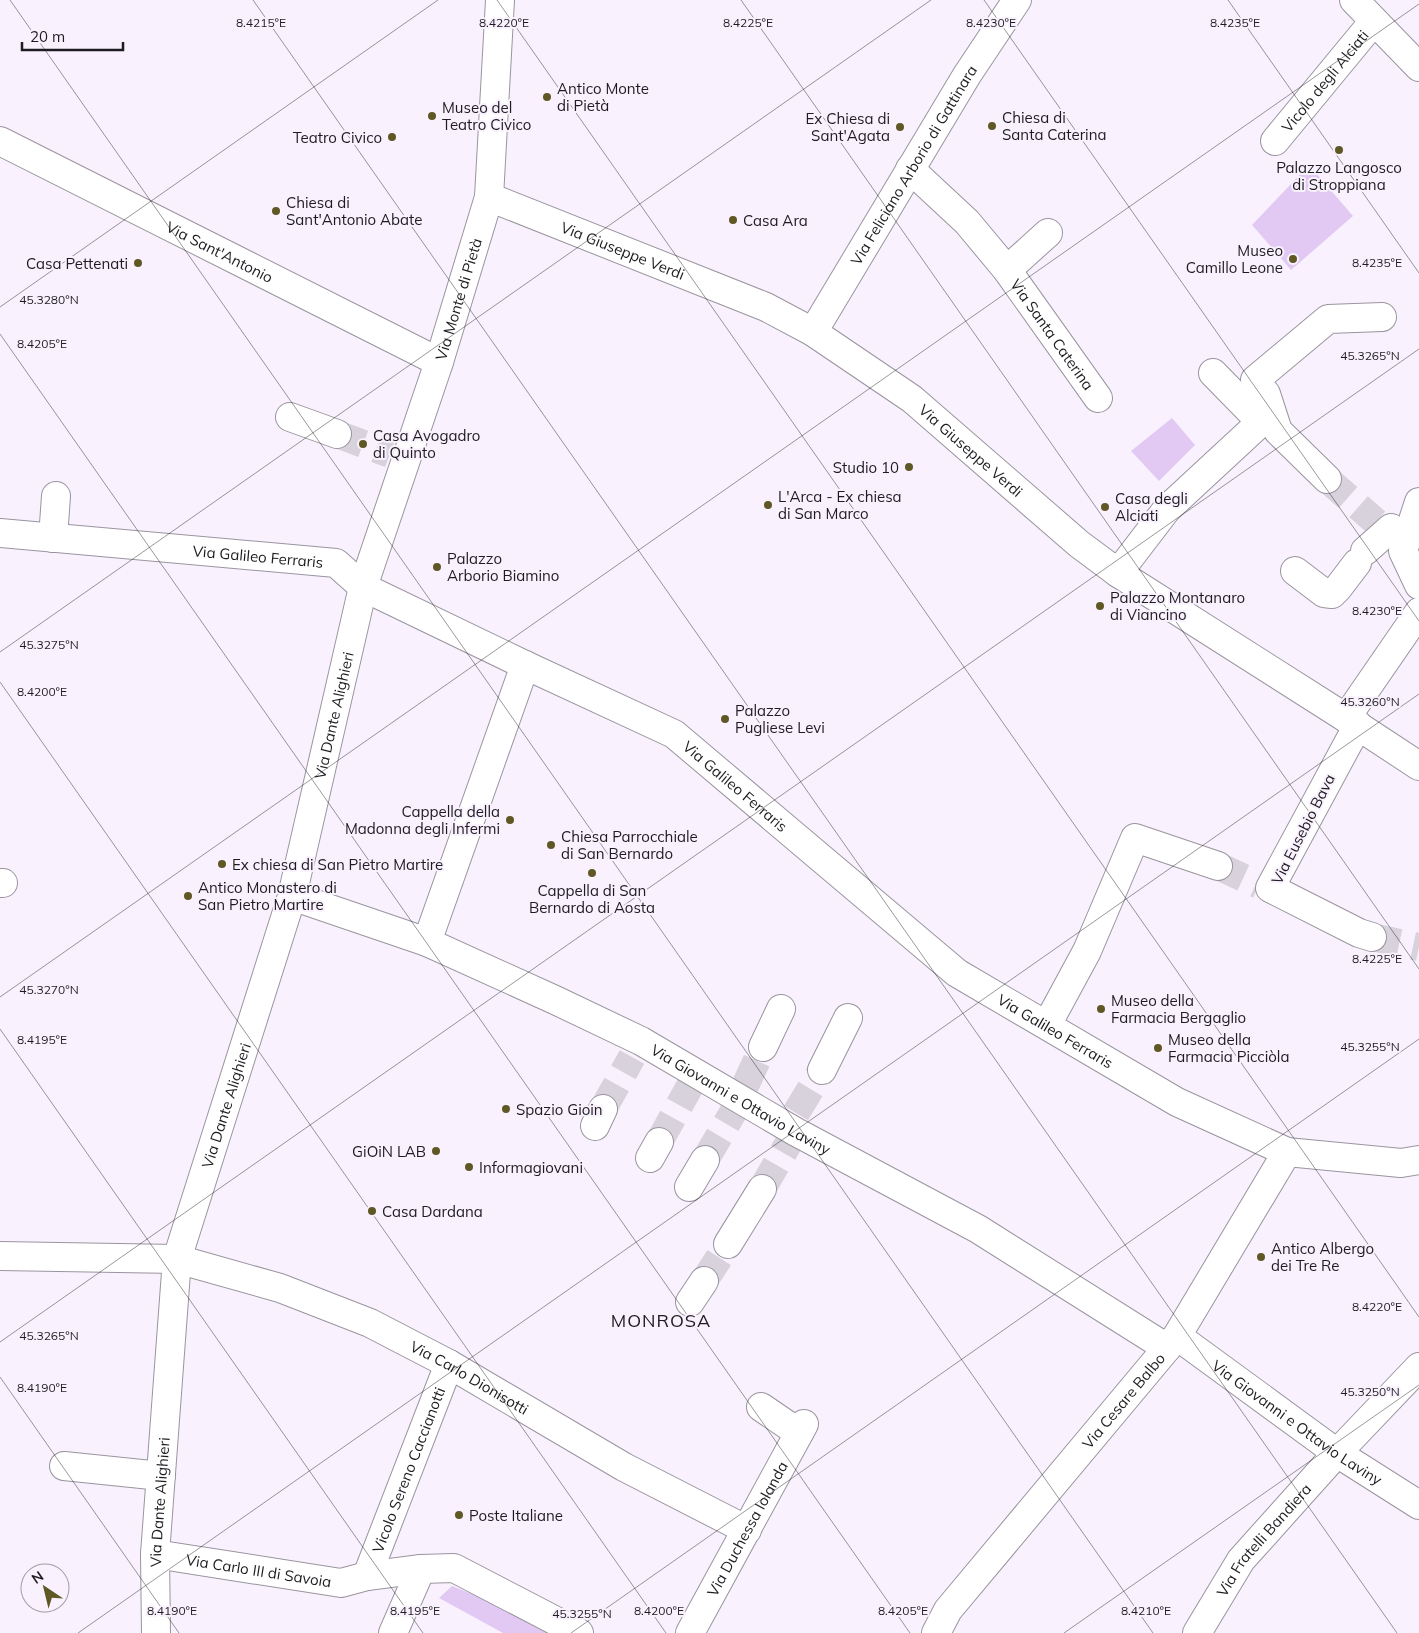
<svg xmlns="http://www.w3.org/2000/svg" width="1419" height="1633" viewBox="0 0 1419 1633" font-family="Mulish,sans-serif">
<rect width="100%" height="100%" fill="#f9f2fe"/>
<!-- green -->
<path fill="#e2c9f3" d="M1309,165L1353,216L1291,270L1252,225Z
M1172,418L1195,445L1159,481L1131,451Z
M452,1586L567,1633H503L439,1598Z"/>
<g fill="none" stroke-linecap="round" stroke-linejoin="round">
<!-- minor-tunnel -->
<path stroke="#d8d2dd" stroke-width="28" stroke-dasharray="28 14" stroke-linecap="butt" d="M337,434L390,454
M1327,479L1376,522
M1218,866L1259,885
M1372,937L1419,947
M745,1086L763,1047
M603,1109L632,1057
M796,1113L822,1070
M659,1142L690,1086
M705,1160L735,1109
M762,1189L791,1139
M704,1281L728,1244"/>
<defs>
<g id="minor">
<path d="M1354,0L1419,67"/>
<path id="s1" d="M0,141L439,362"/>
<path id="s2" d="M1275,141L1374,21"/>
<path id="s3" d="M910,169L967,222L1007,270L1098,398"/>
<path id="s4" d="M489,197L766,307L813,332L912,399L1079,544L1118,573L1346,718L1419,766"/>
<path d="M1007,270L1048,233"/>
<path id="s5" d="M813,332L967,75L1017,0"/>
<path d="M290,417L337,434"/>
<path d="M1327,479L1278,431L1266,394L1255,380L1328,319L1382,317"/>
<path d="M1419,502L1403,551L1419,585"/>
<path id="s6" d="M0,533L336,563L363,587L525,665L674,734L957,973L1177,1102L1287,1152L1401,1163L1419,1160"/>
<path d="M53,538L56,496"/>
<path d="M1365,551L1391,528"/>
<path d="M1295,571L1324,593L1332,594L1338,588L1357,563"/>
<path d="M1118,573L1167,509L1261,422L1213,373"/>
<path d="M1346,718L1419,612"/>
<path d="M1358,725L1270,888L1359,933L1372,937"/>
<path d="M0,883H3"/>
<path id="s7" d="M292,896L427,942L555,1000L641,1041L796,1132L978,1229L1167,1348"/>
<path d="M427,942L525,665"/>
<path d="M1047,1025L1087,951L1135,838L1218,866"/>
<path d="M763,1047L781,1009"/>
<path d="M822,1070L848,1018"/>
<path d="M595,1126L603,1109"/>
<path d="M650,1158L659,1142"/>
<path d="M689,1187L705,1160"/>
<path d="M728,1244L762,1189"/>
<path id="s8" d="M0,1256L177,1259L280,1288L370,1323L449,1364L624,1467L747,1530"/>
<path d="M690,1302L704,1281"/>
<path id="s9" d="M1177,1336L1337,1453L1419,1505"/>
<path d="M761,1407L799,1433"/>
<path d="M64,1466L161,1476"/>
<path id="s10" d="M155,1554L341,1583L367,1576L421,1569L454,1568L579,1633"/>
<path id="s11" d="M367,1576L449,1364"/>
<path id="s12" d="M156,1633L155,1554L177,1259L292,896L363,587L439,362L489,197L500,0"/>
<path d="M393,1633L421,1569"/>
<path id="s13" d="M690,1633L804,1424"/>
<path id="s14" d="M936,1633L948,1610L1177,1336L1287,1152"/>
<path id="s15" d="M1197,1633L1241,1560L1337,1453L1419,1367"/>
</g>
</defs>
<!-- minor casing -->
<use href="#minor" stroke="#9a949f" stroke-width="30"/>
<!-- minor -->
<use href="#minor" stroke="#fff" stroke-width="28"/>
</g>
<!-- ticks -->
<path fill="none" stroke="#1e1c20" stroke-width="1" stroke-opacity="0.45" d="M10,0L1153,1633M253,0L1397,1633M497,0L1419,1317M741,0L1419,969M984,0L1419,621M1228,0L1419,273M0,307L438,0M0,334L910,1633M0,652L931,0M0,682L666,1633M0,997L1419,4M0,1029L423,1633M0,1342L1419,349M0,1377L179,1633M78,1633L1419,694M571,1633L1419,1039M1064,1633L1419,1385"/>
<!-- markers -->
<g fill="#5f5724" stroke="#f9f2fe" stroke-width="2">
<circle cx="547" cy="97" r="5"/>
<circle cx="432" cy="116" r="5"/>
<circle cx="992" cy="126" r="5"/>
<circle cx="900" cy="127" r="5"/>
<circle cx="392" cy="137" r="5"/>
<circle cx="1339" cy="150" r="5"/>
<circle cx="276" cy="211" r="5"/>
<circle cx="733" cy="220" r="5"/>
<circle cx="1293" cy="259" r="5"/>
<circle cx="138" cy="263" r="5"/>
<circle cx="363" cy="444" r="5"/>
<circle cx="909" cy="467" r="5"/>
<circle cx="768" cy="505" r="5"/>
<circle cx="1105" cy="507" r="5"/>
<circle cx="437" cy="567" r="5"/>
<circle cx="1100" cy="606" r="5"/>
<circle cx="725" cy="719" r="5"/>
<circle cx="510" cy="820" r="5"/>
<circle cx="551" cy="845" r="5"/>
<circle cx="222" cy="864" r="5"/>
<circle cx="592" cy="873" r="5"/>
<circle cx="188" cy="896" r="5"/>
<circle cx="1101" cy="1009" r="5"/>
<circle cx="1158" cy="1048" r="5"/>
<circle cx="506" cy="1109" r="5"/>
<circle cx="436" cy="1151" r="5"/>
<circle cx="469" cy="1167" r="5"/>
<circle cx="372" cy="1211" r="5"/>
<circle cx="1261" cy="1257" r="5"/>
<circle cx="459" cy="1515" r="5"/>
</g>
<g text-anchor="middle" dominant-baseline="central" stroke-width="4" stroke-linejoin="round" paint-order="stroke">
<!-- street labels -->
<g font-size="15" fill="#1e1c20" stroke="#f9f2fe">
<text stroke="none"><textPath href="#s2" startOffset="78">Vicolo degli Alciati</textPath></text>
<text stroke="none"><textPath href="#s5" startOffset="195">Via Feliciano Arborio di Gattinara</textPath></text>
<text stroke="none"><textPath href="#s4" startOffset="144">Via Giuseppe Verdi</textPath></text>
<text stroke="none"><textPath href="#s1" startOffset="246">Via Sant'Antonio</textPath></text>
<text stroke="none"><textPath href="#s12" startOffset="1376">Via Monte di Pietà</textPath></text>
<text stroke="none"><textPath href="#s3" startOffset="219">Via Santa Caterina</textPath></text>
<text stroke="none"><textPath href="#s4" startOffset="549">Via Giuseppe Verdi</textPath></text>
<text stroke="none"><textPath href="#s6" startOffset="259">Via Galileo Ferraris</textPath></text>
<text stroke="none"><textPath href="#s12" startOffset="941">Via Dante Alighieri</textPath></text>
<text stroke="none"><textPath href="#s6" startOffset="798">Via Galileo Ferraris</textPath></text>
<text transform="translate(1303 829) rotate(-63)">Via Eusebio Bava</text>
<text stroke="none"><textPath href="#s6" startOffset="1202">Via Galileo Ferraris</textPath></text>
<text stroke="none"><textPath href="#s7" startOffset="494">Via Giovanni e Ottavio Laviny</textPath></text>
<text stroke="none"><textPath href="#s12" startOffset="536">Via Dante Alighieri</textPath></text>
<text stroke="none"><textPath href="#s8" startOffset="494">Via Carlo Dionisotti</textPath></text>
<text stroke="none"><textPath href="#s14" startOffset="299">Via Cesare Balbo</textPath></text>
<text stroke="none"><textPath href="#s9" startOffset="148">Via Giovanni e Ottavio Laviny</textPath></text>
<text stroke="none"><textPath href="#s11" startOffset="114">Vicolo Sereno Caccianotti</textPath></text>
<text stroke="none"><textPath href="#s12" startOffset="131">Via Dante Alighieri</textPath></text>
<text stroke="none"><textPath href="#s13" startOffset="119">Via Duchessa Iolanda</textPath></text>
<text stroke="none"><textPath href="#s15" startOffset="115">Via Fratelli Bandiera</textPath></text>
<text stroke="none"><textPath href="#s10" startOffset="105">Via Carlo III di Savoia</textPath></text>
</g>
<!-- poi labels -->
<g font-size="15" fill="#1e1c20" stroke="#f9f2fe" text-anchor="start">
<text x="557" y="88">Antico Monte<tspan x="557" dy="17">di Pietà</tspan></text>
<text x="442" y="107">Museo del<tspan x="442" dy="17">Teatro Civico</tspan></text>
<text x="1002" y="117">Chiesa di<tspan x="1002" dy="17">Santa Caterina</tspan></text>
<text x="890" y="118" text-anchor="end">Ex Chiesa di<tspan x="890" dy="17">Sant'Agata</tspan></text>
<text x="382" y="137" text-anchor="end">Teatro Civico</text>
<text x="1339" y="167" text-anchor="middle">Palazzo Langosco<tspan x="1339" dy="17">di Stroppiana</tspan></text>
<text x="286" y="202">Chiesa di<tspan x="286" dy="17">Sant'Antonio Abate</tspan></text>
<text x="743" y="220">Casa Ara</text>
<text x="1283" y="250" text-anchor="end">Museo<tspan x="1283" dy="17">Camillo Leone</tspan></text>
<text x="128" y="263" text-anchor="end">Casa Pettenati</text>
<text x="373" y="435">Casa Avogadro<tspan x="373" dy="17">di Quinto</tspan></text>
<text x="899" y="467" text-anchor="end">Studio 10</text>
<text x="778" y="496">L'Arca - Ex chiesa<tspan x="778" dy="17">di San Marco</tspan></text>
<text x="1115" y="498">Casa degli<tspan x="1115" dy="17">Alciati</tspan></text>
<text x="447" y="558">Palazzo<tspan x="447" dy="17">Arborio Biamino</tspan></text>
<text x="1110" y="597">Palazzo Montanaro<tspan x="1110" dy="17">di Viancino</tspan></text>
<text x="735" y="710">Palazzo<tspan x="735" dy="17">Pugliese Levi</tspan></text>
<text x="500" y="811" text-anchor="end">Cappella della<tspan x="500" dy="17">Madonna degli Infermi</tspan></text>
<text x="561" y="836">Chiesa Parrocchiale<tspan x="561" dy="17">di San Bernardo</tspan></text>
<text x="232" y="864">Ex chiesa di San Pietro Martire</text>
<text x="198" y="887">Antico Monastero di<tspan x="198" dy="17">San Pietro Martire</tspan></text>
<text x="592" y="890" text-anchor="middle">Cappella di San<tspan x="592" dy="17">Bernardo di Aosta</tspan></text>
<text x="1111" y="1000">Museo della<tspan x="1111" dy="17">Farmacia Bergaglio</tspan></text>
<text x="1168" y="1039">Museo della<tspan x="1168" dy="17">Farmacia Picciòla</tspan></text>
<text x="516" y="1109">Spazio Gioin</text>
<text x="426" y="1151" text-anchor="end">GiOiN LAB</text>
<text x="479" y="1167">Informagiovani</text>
<text x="382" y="1211">Casa Dardana</text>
<text x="1271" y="1248">Antico Albergo<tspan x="1271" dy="17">dei Tre Re</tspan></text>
<text x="469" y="1515">Poste Italiane</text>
</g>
<!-- quarter labels -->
<g font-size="18" letter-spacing="1" fill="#1e1c20" stroke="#f9f2fe">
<text x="661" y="1320">MONROSA</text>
</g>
</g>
<g font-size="12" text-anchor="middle" fill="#1e1c20" stroke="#f9f2fe" stroke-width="4" stroke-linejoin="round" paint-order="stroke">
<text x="261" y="27">8.4215°E</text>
<text x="504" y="27">8.4220°E</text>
<text x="748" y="27">8.4225°E</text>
<text x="991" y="27">8.4230°E</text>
<text x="1235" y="27">8.4235°E</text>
<text x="1377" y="267">8.4235°E</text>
<text x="49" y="304">45.3280°N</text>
<text x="42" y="348">8.4205°E</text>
<text x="1370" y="360">45.3265°N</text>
<text x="1377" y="615">8.4230°E</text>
<text x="49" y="649">45.3275°N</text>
<text x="42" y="696">8.4200°E</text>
<text x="1370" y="706">45.3260°N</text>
<text x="1377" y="963">8.4225°E</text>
<text x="49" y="994">45.3270°N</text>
<text x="42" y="1044">8.4195°E</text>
<text x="1370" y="1051">45.3255°N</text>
<text x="1377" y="1311">8.4220°E</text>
<text x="49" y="1340">45.3265°N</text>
<text x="42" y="1392">8.4190°E</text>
<text x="1370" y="1396">45.3250°N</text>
<text x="172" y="1615">8.4190°E</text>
<text x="415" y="1615">8.4195°E</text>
<text x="659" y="1615">8.4200°E</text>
<text x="903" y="1615">8.4205°E</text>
<text x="1146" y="1615">8.4210°E</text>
<text x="582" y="1618">45.3255°N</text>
</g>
<!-- north arrow -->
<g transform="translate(45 1588) rotate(325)"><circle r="24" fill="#f9f2fe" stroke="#a19ca5"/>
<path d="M0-4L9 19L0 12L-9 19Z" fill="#5f5724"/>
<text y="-8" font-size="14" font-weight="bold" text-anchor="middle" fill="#1e1c20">N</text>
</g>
<!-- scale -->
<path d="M22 42v8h101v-8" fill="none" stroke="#1e1c20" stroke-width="2.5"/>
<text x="30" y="42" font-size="15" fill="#1e1c20" stroke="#f9f2fe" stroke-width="4" paint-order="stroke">20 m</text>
</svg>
